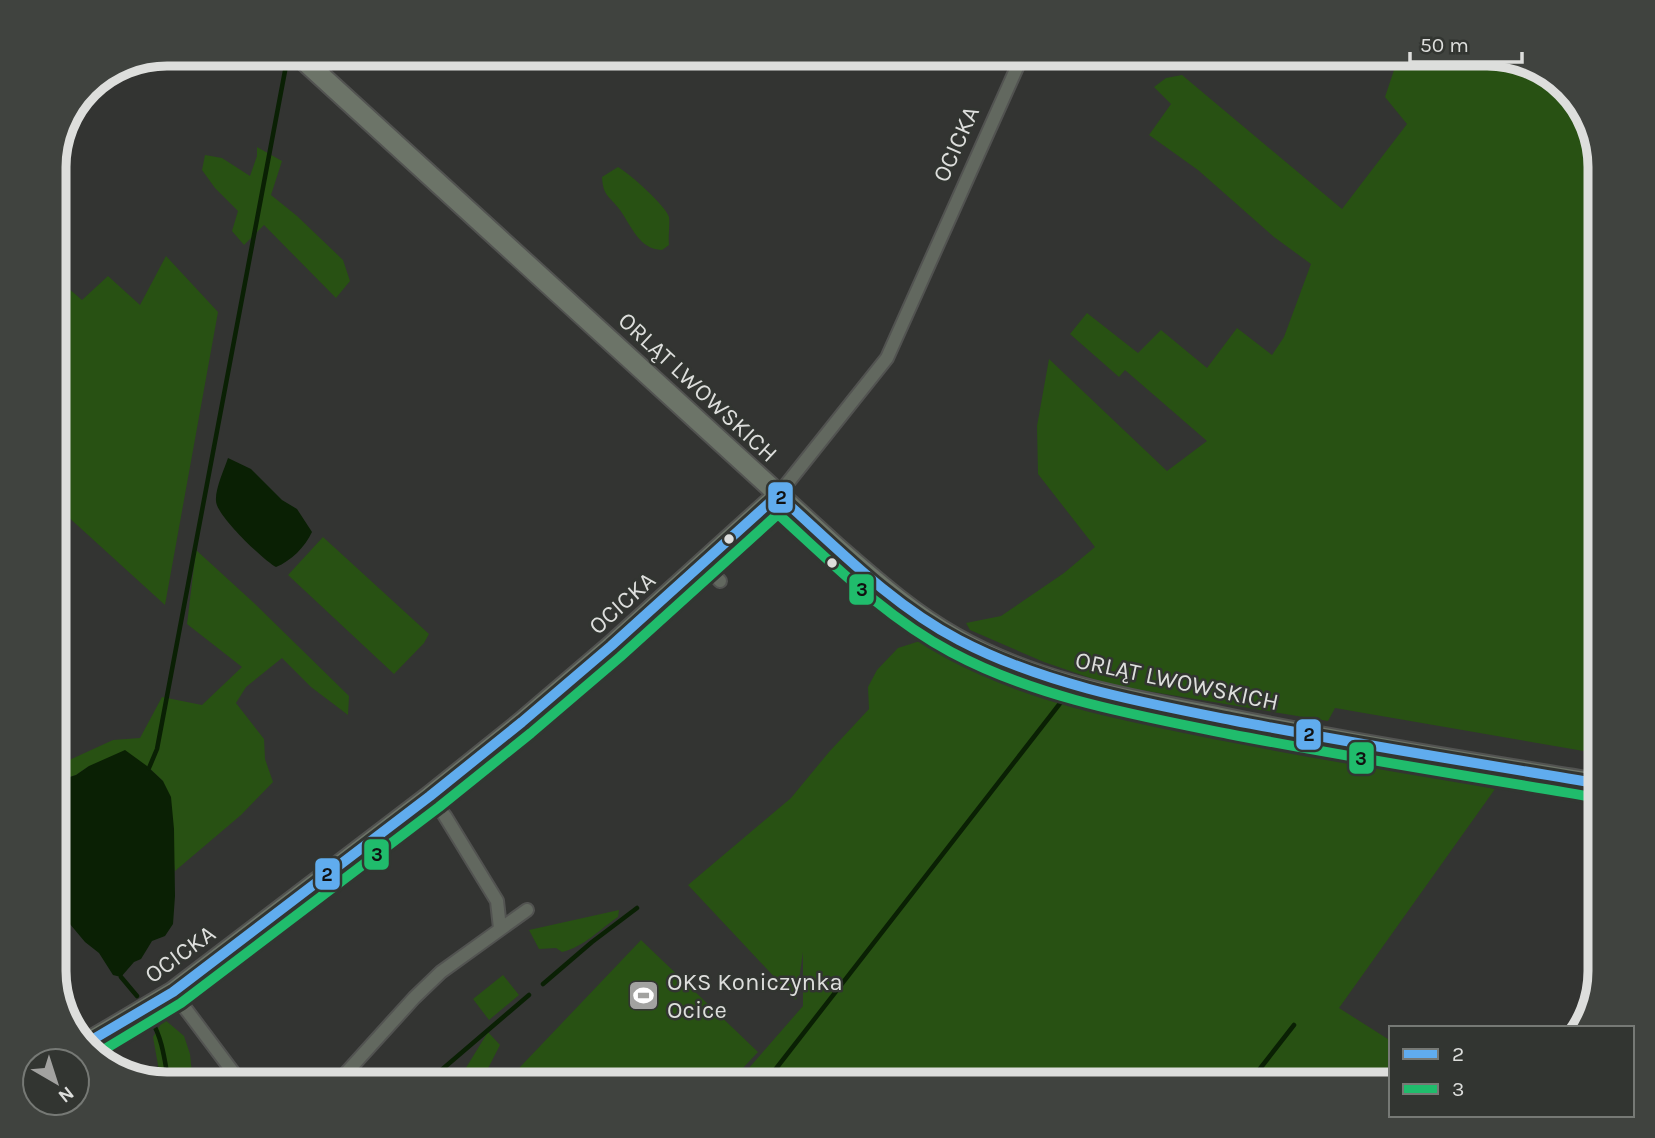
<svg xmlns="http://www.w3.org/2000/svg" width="1655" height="1138" viewBox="0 0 1655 1138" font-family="Karla,sans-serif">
<rect width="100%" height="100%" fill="#333432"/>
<!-- green -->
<path fill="#285113" d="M1405,54H1488L1551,73L1586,111L1601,167V754L1335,708L1328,721L1135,689L1102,682L1044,662L970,630L966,623L1001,616L1064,573L1095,547L1038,474L1037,426L1049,359L1167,471L1207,441L1125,370L1119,377L1070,334L1087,313L1138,353L1161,330L1207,368L1237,328L1272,355L1284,337L1311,264L1274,237L1198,170L1149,135L1171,104L1154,87L1166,78L1182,75L1342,209L1407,124L1385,97L1398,58Z
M257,147L282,161L271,195L297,216L343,260L350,281L336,298L264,225L244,245L232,231L238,211L215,188L202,170L205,155L222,158L250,176L257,156Z
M618,167C629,173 666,206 669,217C670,225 668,236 669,245L662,250C639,249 632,227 620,210C610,196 603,197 602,177Z
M166,256L218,312L165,605L54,504V276L82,300L108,276L140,305Z
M323,537L429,634L424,643L394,674L288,575Z
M196,550L254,603L349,696L348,715L311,687L282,658L246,687L236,703L264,739L265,759L273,782L241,815L175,871L163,781L147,766H89L76,775L54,782V767L113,740L140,738L162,697L202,705L242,667L187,624Z
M926,639L961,660L1001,679L1039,694L1075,704L1285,750L1333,757L1495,789L1339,1008L1391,1041V1084H735L803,1006V952L796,1000L688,885L791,798L829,752L869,709L868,687L877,670L898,648Z
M619,910L618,917C600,929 584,947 562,952L556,948L539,949L529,930Z
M641,940L758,1052L728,1084H504Z
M503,975L519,995L489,1020L473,999Z
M164,1019L184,1036L190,1054L193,1084H167L161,1082L153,1037Z
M488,1032L500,1045L480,1084H456Z"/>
<!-- water -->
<path fill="#0a2004" d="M228,458L251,469L282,500L297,509L312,532C305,547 291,561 276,567C263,560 216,515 216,501C215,489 224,470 228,458Z
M125,750L147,766L163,781L171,797L174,829L175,896L173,924L165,936L152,941L141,959L134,962L121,977L113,975L99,953L85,942L54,905V782L76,775L89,766Z"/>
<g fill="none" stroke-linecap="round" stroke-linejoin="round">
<!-- stream -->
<path stroke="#0a2004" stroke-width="4.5" d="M149,768L157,749L288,55
M121,977L137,996
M543,984L592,942L637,908
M152,1022C163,1039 165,1064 169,1084
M425,1084L529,995
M764,1084L1065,697
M1248,1084L1294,1025"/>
<defs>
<path id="street" d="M778,495L887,358L1023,54
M704,563L720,581
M430,796L445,816L497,901L500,928
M173,992L242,1084
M336,1084L414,998L441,972L527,910"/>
<path id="secondary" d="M297,54L837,548C875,581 912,614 955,638C1035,684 1130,700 1219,717C1345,743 1473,763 1601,784
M85,1044L173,992L430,796L522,722L611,646L778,495"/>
</defs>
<!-- street casing -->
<use href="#street" stroke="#525351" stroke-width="16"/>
<!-- secondary casing -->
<use href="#secondary" stroke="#525351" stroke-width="23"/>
<!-- street -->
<use href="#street" stroke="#62685f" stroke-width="12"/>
<!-- secondary -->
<use href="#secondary" stroke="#6c7468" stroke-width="19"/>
<defs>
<path id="bus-1" d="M85,1044L173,992L430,796L522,722L611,646L778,495C835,546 890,604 959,640C1043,684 1139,702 1231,720C1354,744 1477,763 1601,784"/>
<path id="bus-2" d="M95,1055L181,1003L439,807L531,733L620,657L778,514C832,563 885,617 951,652C1037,698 1135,715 1229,734C1352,758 1475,777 1599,798"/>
</defs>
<!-- bus-1 casing -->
<use href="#bus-1" stroke="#323531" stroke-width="16"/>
<!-- bus-2 casing -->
<use href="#bus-2" stroke="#323531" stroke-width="16"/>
<!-- bus-1 -->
<use href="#bus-1" stroke="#60acee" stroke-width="10"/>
<!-- bus-2 -->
<use href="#bus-2" stroke="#20bc6c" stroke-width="10"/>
</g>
<!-- icons -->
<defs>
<symbol id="stadium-square" viewBox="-11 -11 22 22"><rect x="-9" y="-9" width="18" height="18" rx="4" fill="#a2a2a0" stroke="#323531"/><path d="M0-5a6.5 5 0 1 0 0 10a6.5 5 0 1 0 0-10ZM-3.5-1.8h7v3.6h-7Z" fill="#fff"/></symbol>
</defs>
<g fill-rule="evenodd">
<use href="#stadium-square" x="626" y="978" width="35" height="35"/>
</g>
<!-- markers -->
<g fill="#dddedc" stroke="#323531" stroke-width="2.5">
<circle cx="729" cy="539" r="6"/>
<circle cx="832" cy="563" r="6"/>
</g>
<g text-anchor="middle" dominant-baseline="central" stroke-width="5" stroke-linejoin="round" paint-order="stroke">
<!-- street labels -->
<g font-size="24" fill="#dddedc" stroke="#323531">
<text transform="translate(956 144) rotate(-66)">OCICKA</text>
<text transform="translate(698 387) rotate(43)">ORLĄT LWOWSKICH</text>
<text transform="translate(622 603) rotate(-42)">OCICKA</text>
<text transform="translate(1177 681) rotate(12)">ORLĄT LWOWSKICH</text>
<text transform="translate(180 954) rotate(-36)">OCICKA</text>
</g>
<!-- poi labels -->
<g font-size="24" fill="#dddedc" stroke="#323531" text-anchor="start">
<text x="667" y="982">OKS Koniczynka<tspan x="667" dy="28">Ocice</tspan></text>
</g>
</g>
<!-- crop -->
<path d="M0 0H1655V1138H0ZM167 66H1487A101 101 0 0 1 1588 167V971A101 101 0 0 1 1487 1072H167A101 101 0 0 1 66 971V167A101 101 0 0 1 167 66Z" fill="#40433f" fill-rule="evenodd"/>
<path fill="none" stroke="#dddedc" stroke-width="9" d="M167 66H1487A101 101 0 0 1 1588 167V971A101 101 0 0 1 1487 1072H167A101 101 0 0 1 66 971V167A101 101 0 0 1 167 66Z"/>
<g stroke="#323531" stroke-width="2.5">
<rect x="767" y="481" width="27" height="33" rx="7" fill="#60acee"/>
<rect x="848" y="573" width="27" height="33" rx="7" fill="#20bc6c"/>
<rect x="1295" y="718" width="27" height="33" rx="7" fill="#60acee"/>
<rect x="1348" y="741" width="27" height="34" rx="7" fill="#20bc6c"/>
<rect x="363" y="838" width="27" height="33" rx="7" fill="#20bc6c"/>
<rect x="314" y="857" width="27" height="34" rx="7" fill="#60acee"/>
</g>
<g font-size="19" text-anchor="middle" font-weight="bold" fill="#111">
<text x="781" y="504">2</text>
<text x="862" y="596">3</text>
<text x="1309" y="741">2</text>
<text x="1361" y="765">3</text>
<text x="377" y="861">3</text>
<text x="327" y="881">2</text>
</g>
<!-- legend -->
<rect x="1389" y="1026" width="245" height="91" fill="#323531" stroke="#767975" stroke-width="2"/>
<rect x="1403" y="1049" width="35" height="10" fill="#60acee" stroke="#767975" stroke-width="2"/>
<text x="1452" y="1061" font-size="21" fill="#dddedc">2</text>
<rect x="1403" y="1084" width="35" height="10" fill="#20bc6c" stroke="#767975" stroke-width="2"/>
<text x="1452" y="1096" font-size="21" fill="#dddedc">3</text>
<!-- north arrow -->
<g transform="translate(56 1082) rotate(141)"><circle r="33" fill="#323531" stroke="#767975" stroke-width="2"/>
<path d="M0-5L12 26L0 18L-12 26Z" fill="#a2a2a0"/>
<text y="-10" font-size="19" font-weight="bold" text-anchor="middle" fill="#dddedc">N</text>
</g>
<!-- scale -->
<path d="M1410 52v10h112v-10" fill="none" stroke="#dddedc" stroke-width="3.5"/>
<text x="1420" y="52" font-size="21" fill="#dddedc" stroke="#323531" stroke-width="5" paint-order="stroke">50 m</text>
</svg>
